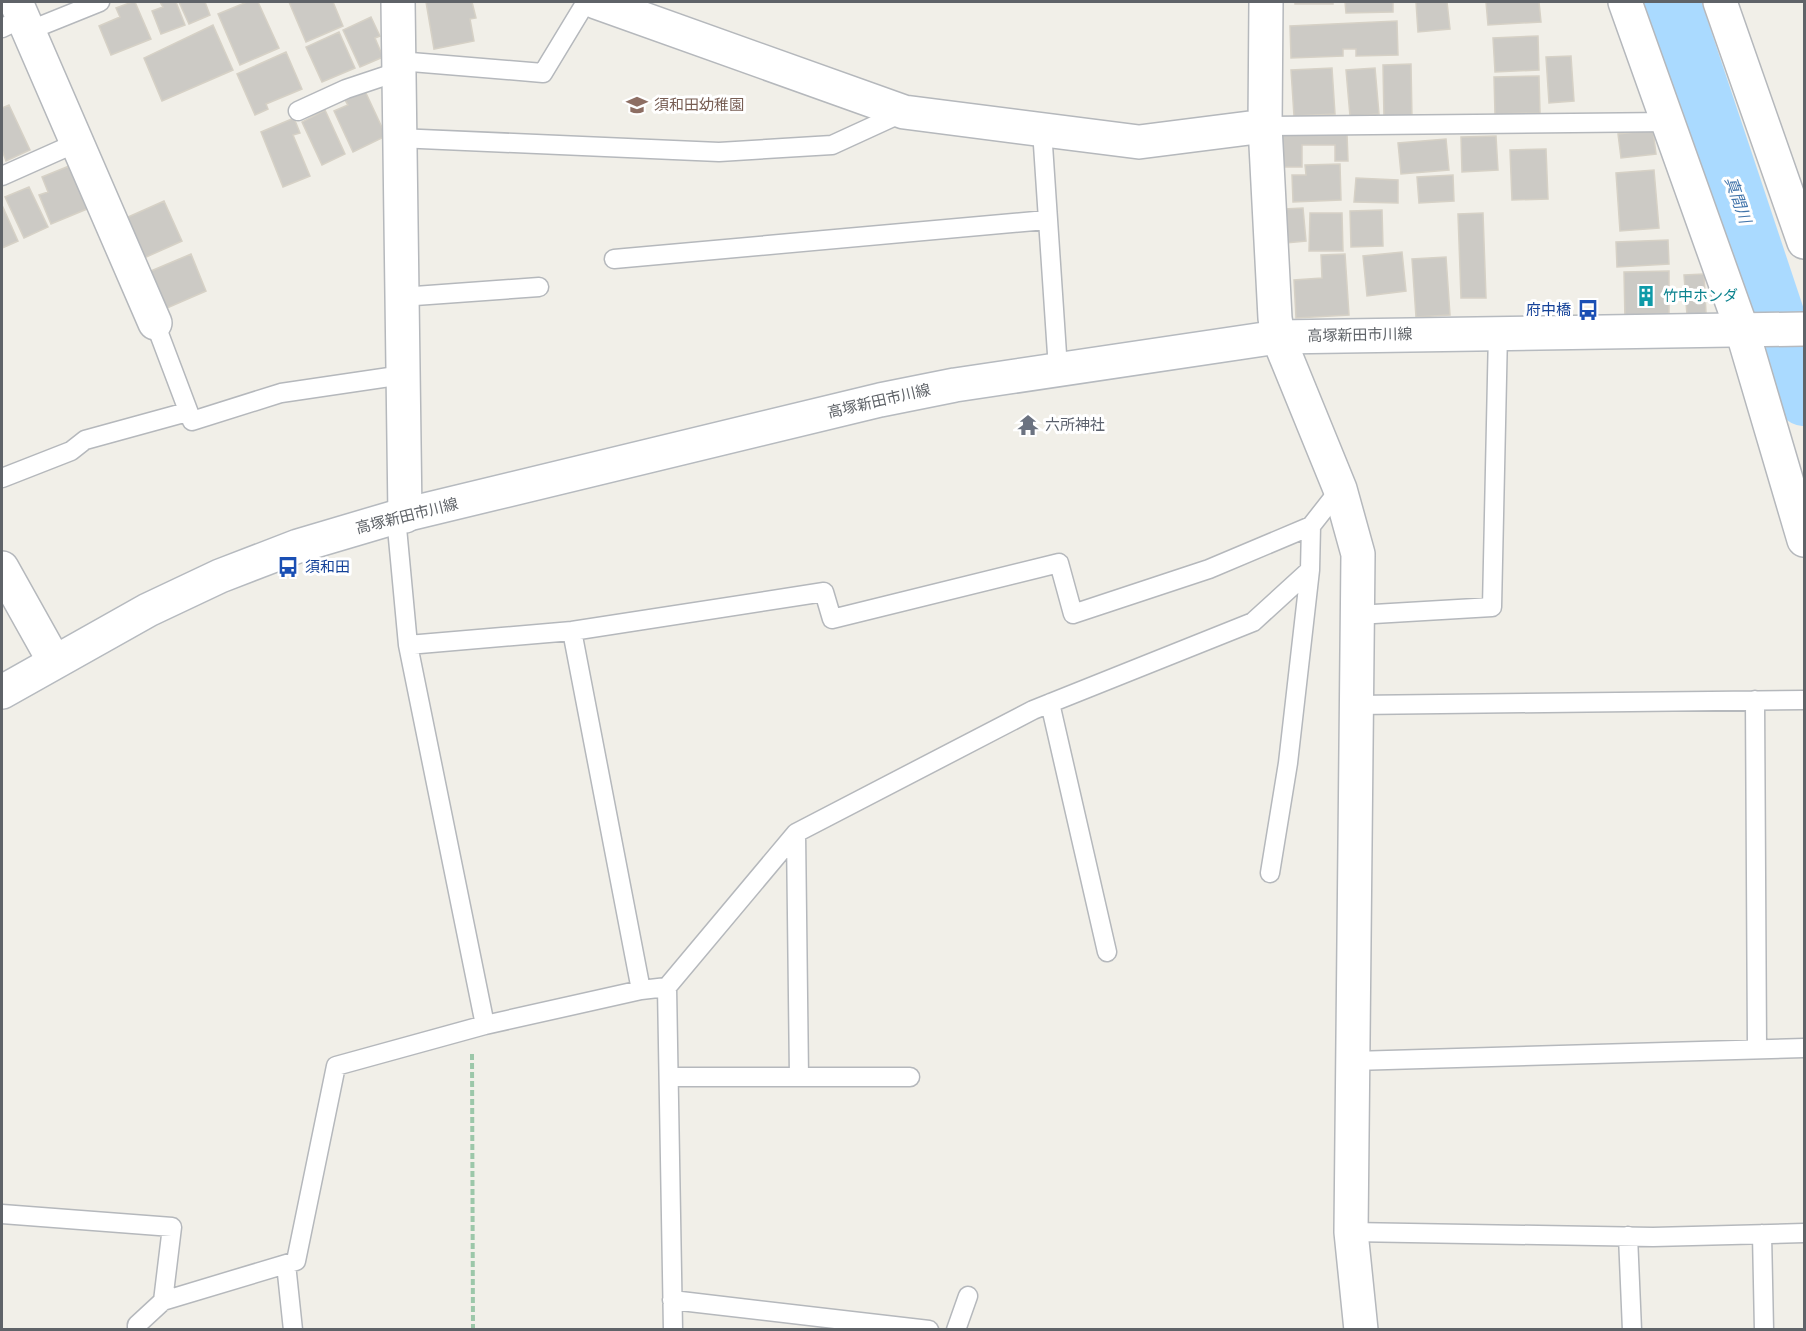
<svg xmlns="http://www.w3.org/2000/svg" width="1806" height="1331" viewBox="0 0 1806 1331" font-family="Figtree,'Noto Sans JP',sans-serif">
<rect width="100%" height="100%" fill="#f1efe8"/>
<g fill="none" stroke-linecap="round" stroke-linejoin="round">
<!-- river -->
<path stroke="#aadaff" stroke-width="56" d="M1672,2L1804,398"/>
</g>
<!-- building -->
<path fill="#cccac5" stroke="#d6d1c6" stroke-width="1.5" d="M132,2H135L151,39L111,55L99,26L120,17L116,8Z
M160,2H176L185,25L161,34L152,11L163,7Z
M179,2H205L210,15L189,24Z
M247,2H258L279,48L240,65L218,14Z
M289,2H333L343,26L306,42Z
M426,2H472L476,18L470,19L474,41L434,49Z
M1295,2H1333V4H1295Z
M1345,2H1393V12L1346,13Z
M1416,2H1447L1450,29L1418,32Z
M1486,2H1539L1541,22L1488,25Z
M371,17L380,36L375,38L383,57L360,67L343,30Z
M1397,21L1398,55L1356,56V49H1343V56L1291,58L1290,26Z
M213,25L233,70L162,101L144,58Z
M339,32L355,68L322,82L306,47Z
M1538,36L1539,70L1495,72L1493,38Z
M286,52L302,89L266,104L268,109L255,115L237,74Z
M1571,56L1574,101L1549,103L1546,57Z
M1411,64L1412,119H1384L1383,65Z
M1332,68L1335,114L1294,116L1291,70Z
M1375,68L1379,114L1350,116L1346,70Z
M1539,76L1540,113L1495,114L1494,77Z
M365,91L386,136L353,152L334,111L348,105L345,100Z
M9,105L30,150L6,161L2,150V108Z
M325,110L345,154L322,165L302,122Z
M294,118L300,133L293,135L310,176L283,187L261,132Z
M1653,130L1656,154L1621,158L1618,134Z
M1347,133L1348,161H1335V145H1302V167H1282V134Z
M1496,136L1498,170L1462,172L1461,137Z
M1446,139L1449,170L1401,174L1398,143Z
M1546,149L1548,199L1512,200L1510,150Z
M1340,164L1341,200L1293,202L1292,175H1306L1305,165Z
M69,166L87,209L51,224L39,195L48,192L42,177Z
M1654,170L1659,228L1620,231L1616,173Z
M1453,175L1454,201L1419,203L1417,177Z
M1356,178L1398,180V203L1354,202Z
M29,187L48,227L24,238L5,197Z
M164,201L182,241L144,258L126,218Z
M2,205L18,241L2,248Z
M1303,208L1306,241L1286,243L1284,209Z
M1382,210L1383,246L1351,247L1350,211Z
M1310,213H1342L1343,251H1309Z
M1483,213L1486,298H1461L1458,214Z
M1668,240L1669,264L1617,267L1616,242Z
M1402,252L1406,291L1367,296L1363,256Z
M191,254L206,291L167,308L151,271Z
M1345,254L1349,315L1296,318L1294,280L1322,278L1321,255Z
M1446,257L1450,315L1416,317L1412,259Z
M1669,271V320H1625L1624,272Z
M1704,274L1706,313L1687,315L1684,275Z"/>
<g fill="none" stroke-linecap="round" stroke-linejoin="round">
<defs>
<path id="lane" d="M2,28L23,18
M28,31L100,2
M399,61L543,73L586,2
M298,111L346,89L400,71
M1265,126L1669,122
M1042,130L1058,369
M398,138L719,152L832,145L904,112
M2,176L76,143
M614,259L1046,220
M401,297L539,287
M155,323L192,421L281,393L403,375
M2,478L71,451L85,440L187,412
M396,517L408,645L485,1025
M1357,615L1492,607L1498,332
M572,631L641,990
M408,645L572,631L824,592L832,619L1059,563L1073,614L1209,569L1311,526
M1755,700L1757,1049
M1050,703L1107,952
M1356,705L1804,700
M796,833L799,1077
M1270,873L1288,763L1310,570L1311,526L1340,489
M667,987L673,1330
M1353,1061L1804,1048
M669,1077H910
M2,1214L172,1227L163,1301
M1351,1232L1653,1237L1804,1233
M1762,1234L1764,1330
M1628,1236L1632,1330
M286,1264L293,1330
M672,1300L929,1330
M137,1330V1325L163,1301L296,1261L336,1066L485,1025L641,990L667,987L796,833L1033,710L1253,622L1310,570
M956,1330L968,1296"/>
<path id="street" d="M16,2L155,323
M398,2L405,516
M596,2L904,112L1139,142L1265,126
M1266,2L1265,126L1275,318L1278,337L1340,489L1358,554L1351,1232L1361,1330
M1625,2L1742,330L1804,540
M1720,2L1804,242
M2,568L54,661"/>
<path id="secondary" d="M2,692L148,610L220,576L298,546L396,517L880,400L955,385L1278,337L1804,329"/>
</defs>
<!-- lane casing -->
<use href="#lane" stroke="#b5b8bc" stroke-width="21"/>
<!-- street casing -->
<use href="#street" stroke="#b5b8bc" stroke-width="36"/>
<!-- secondary casing -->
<use href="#secondary" stroke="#b6babf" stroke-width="36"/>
<!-- path -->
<path stroke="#9cc7a9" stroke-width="4" stroke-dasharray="6 3" stroke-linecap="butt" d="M472,1054L473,1330"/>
<!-- lane -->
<use href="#lane" stroke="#fff" stroke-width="18"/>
<!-- street -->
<use href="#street" stroke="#fff" stroke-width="33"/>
<!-- secondary -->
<use href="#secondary" stroke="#fff" stroke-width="33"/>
</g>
<!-- icons -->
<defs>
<symbol id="school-bare" viewBox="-9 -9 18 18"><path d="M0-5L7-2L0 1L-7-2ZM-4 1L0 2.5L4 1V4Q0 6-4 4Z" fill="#8d6e63" stroke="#fff" stroke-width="2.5" paint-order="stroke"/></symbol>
<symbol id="building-bare" viewBox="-9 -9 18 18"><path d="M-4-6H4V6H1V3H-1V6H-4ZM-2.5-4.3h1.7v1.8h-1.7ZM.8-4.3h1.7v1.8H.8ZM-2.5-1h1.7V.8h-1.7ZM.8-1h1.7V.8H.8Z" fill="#0f9aa8" stroke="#fff" stroke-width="2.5" paint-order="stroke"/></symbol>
<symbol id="bus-bare" viewBox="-9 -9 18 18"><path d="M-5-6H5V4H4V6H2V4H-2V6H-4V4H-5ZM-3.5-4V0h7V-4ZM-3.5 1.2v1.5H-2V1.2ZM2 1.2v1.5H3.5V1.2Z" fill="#1a4fb4" stroke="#fff" stroke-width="2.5" paint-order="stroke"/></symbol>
<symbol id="temple-bare" viewBox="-9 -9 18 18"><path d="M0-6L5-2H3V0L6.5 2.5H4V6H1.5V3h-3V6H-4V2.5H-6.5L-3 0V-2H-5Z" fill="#6b7280" stroke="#fff" stroke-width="2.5" paint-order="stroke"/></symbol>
</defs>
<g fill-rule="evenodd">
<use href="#school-bare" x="622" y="90" width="30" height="30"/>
<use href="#building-bare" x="1631" y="281" width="30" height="30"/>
<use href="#bus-bare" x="1573" y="295" width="30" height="30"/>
<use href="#temple-bare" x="1013" y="410" width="30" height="30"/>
<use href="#bus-bare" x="273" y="552" width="30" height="30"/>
</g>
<g text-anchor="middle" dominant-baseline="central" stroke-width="6" stroke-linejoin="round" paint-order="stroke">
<!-- education labels -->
<g font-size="15" fill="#785e54" stroke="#fff" text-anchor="start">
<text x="654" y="105">須和田幼稚園</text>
</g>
<!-- culture labels -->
<g font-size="15" fill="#0d838f" stroke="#fff" text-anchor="start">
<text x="1663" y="296">竹中ホンダ</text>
</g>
<!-- transit labels -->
<g font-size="15" fill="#164399" stroke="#fff" text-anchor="end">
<text x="1571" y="310">府中橋</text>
<text x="305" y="567" text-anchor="start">須和田</text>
</g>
<!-- street labels -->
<g font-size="15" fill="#5f6368" stroke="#fff">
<text transform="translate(1360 335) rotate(-1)">高塚新田市川線</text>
<text transform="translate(879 401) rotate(-13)">高塚新田市川線</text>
<text transform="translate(407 516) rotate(-14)">高塚新田市川線</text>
</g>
<!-- worship labels -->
<g font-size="15" fill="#5b616d" stroke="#fff" text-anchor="start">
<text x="1045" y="425">六所神社</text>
</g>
<!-- water labels -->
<g font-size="16" font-style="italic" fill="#4174aa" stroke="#fff">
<text transform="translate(1738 200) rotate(71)">真間川</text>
</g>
</g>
<!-- border -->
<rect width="1806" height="1331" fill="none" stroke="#5f6368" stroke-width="6"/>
</svg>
